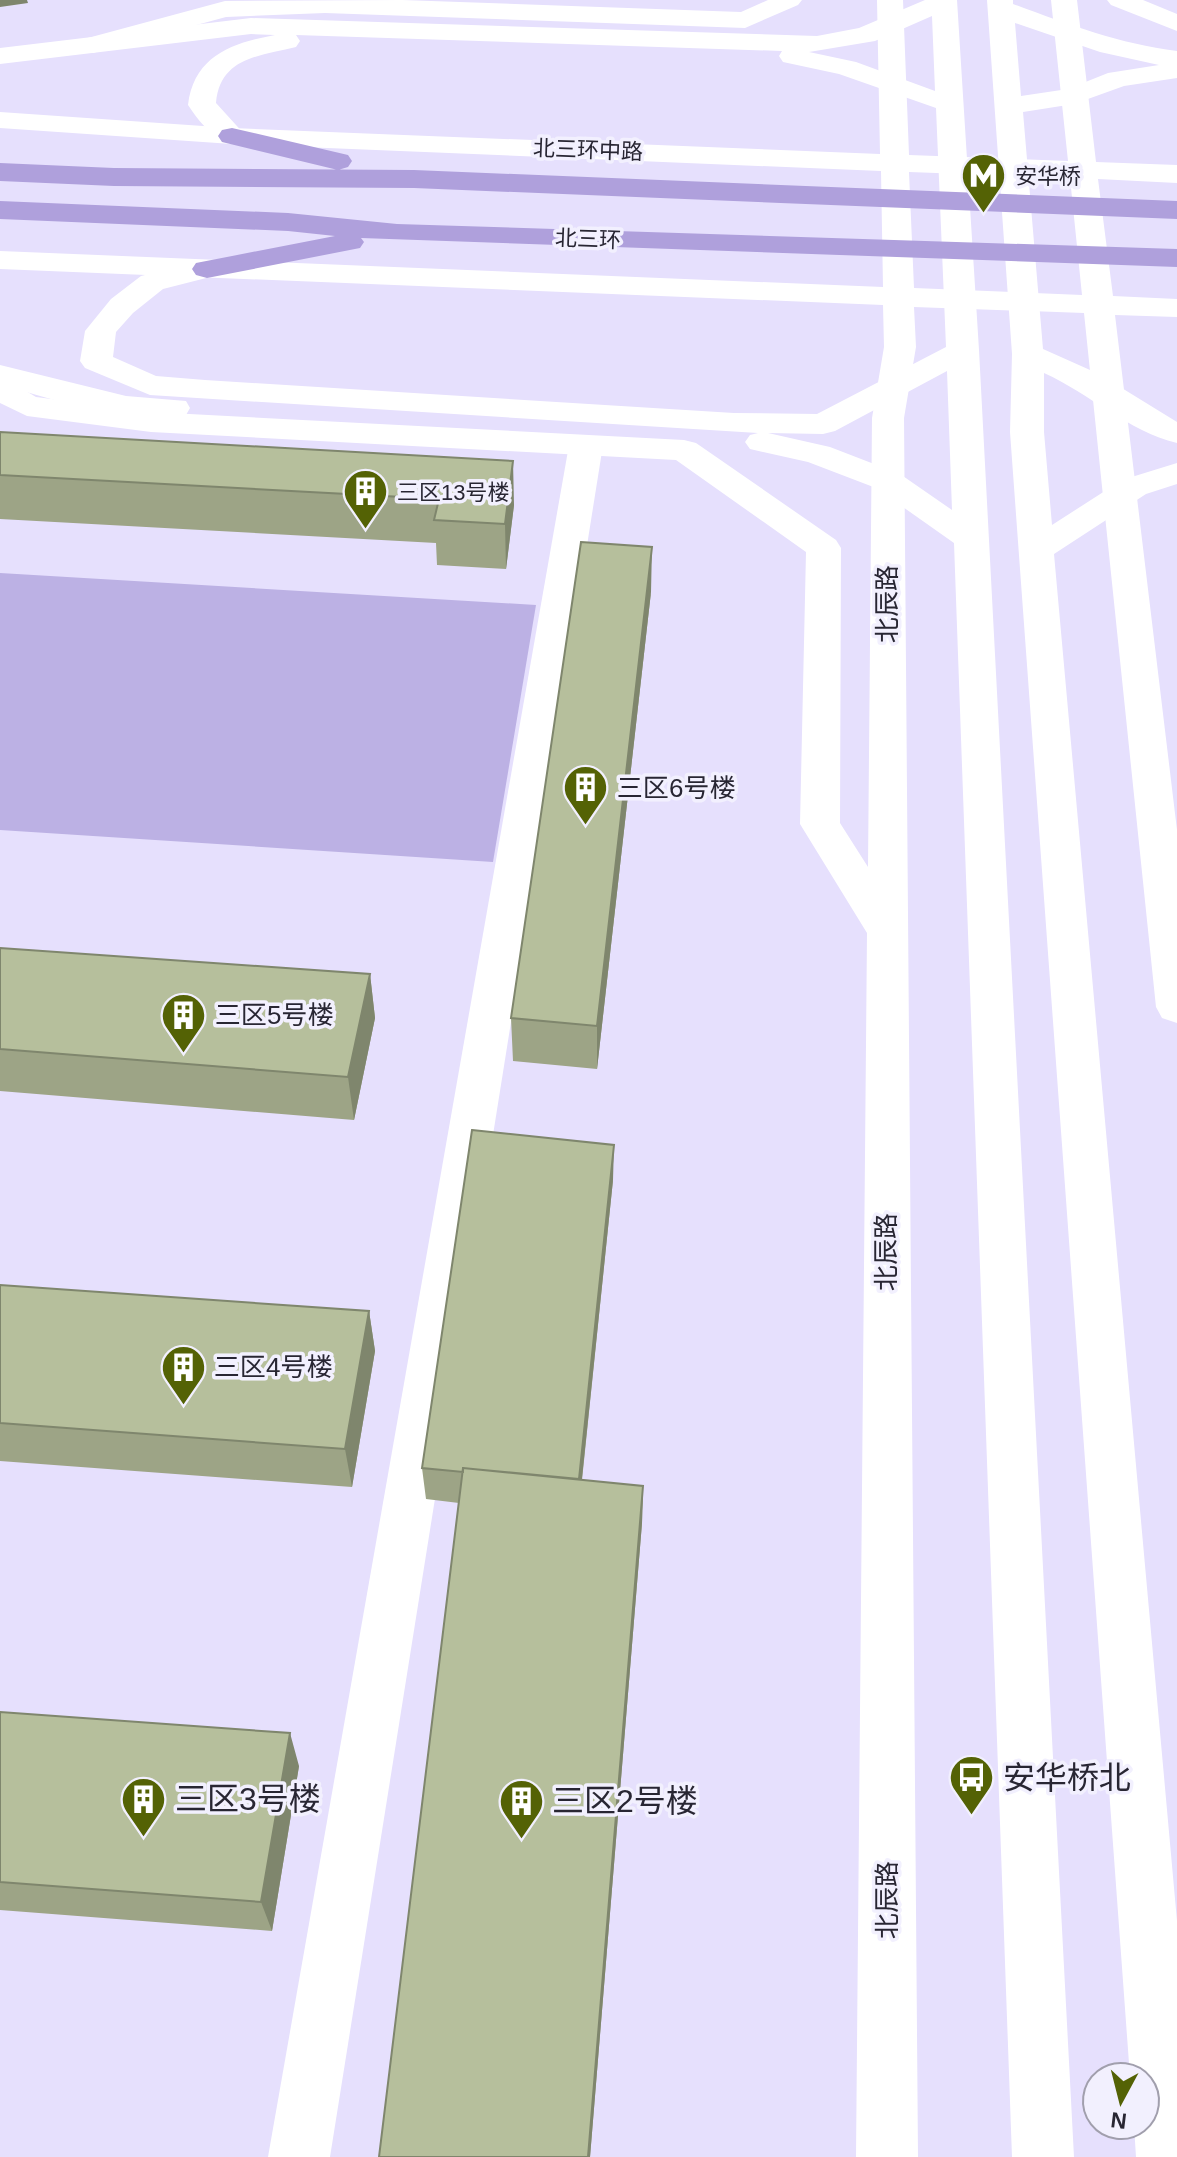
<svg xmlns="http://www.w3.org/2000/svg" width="1177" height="2157" viewBox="0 0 1177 2157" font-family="Helvetica,'Noto Sans SC',sans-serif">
<rect width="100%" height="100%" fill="#e6e0fd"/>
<!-- green -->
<path fill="#bcb1e4" d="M0,573L536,605L493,862L0,830Z"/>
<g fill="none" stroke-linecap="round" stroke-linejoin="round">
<!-- minor -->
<path fill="#fff" fill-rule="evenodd" d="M586,435L598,438L603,445L330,2157H268L569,445L574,438Z"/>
<!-- tertiary -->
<path fill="#fff" fill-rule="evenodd" d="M402,0L741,12L768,0H802L798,5L745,28L325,13L226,17L93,53L84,51L80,45L84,39L225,1Z
M877,0H903L909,155L1068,161L1051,0H1077L1096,162L1177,165V183L1098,179L1113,296L1177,299V317L1115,315L1177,830V1023L1162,1018L1156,1007L1084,313L914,307L916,347L904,418L918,2157H856L867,933L800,824L806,552L676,460L151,432L27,416L0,403V379L11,382L36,397L151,412L684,440L696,443L836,540L841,548L840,823L868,867L872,418L884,347L883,305L0,269V251L883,287L881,171L232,144L0,128V112L232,128L880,154ZM909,172L1070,178L1082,295L914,288Z
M1107,0H1143L1177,14V31L1111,5Z"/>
<!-- secondary -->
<path fill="#fff" fill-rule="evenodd" d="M925,0H957L979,350L1074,2157H1012L954,543L876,488L808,462L750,449L745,442L750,435L758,433L150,395L85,368L80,361L85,331L111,299L141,276L207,260L218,263L222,269L218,275L163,289L133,313L116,332L113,357L156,376L205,380L734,413L817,414L946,347L936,108L839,74L783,62L779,56L782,51L296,35L300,41L296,47C260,56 220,57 216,103L246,136L242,142C219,148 200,123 188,105C194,56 232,43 275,35L251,34L0,64V48L251,18L817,36L859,28ZM932,16L935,91L856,62L809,52L875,41ZM947,371L952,510L900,474L830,447L768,433L823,434L835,431Z
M987,0H1013V4C1067,24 1119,44 1177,51V78L1124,86L1074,104L1023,112L1043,349L1099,374L1177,422V443C1128,431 1090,394 1044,373V432L1052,525L1122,480L1177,463V484L1146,494L1054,554L1177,1921V2157H1136L1134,2125H1145V2077H1130L1010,432L1012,354ZM1015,23L1100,52L1159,65L1108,73L1068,89L1021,96Z
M0,365L126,396L186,401L190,408L186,415C132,428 53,398 0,385Z"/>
<!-- trunk -->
<path fill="#afa0dc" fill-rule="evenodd" d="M232,128L348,155L352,161L348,167L338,170L222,142L218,136L222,130Z
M0,163L114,168L414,170L1177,201V219L414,188L114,186L0,181Z
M0,201L288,213L397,224L1177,249V267L361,238L364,242L360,248L207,278L196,275L192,269L196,263L335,236L288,231L0,219Z"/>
</g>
<!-- wall -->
<path fill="#9da486" d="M0,432L514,505L506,569L437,565L436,543L0,519Z
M651,592L597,1069L513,1061L511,1018Z
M0,948L370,974L375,1018L354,1120L0,1091Z
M613,1180L582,1480L643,1486L642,1523L590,2157H379L459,1503L426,1499L422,1468Z
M0,1285L369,1311L375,1351L352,1487L0,1461Z
M0,1712L299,1766L272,1931L0,1910Z"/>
<!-- shaded-wall -->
<path fill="#7f866d" d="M0,0H27L28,3L0,7Z
M513,461L514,505L506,569L505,524Z
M652,547L651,592L597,1069V1026Z
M370,974L375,1018L354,1120L348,1077Z
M614,1145L613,1180L578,1516V1485Z
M369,1311L375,1351L352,1487L345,1449Z
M643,1486L642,1523L590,2157H588Z
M290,1733L299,1766L272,1931L261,1902Z"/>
<!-- building -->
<path fill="#b6bf9c" stroke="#7f866d" stroke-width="2" d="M0,432L513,461L505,524L434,520L439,499L0,475Z
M581,542L652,547L597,1026L511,1018Z
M0,948L370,974L348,1077L0,1049Z
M472,1130L614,1145L579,1479L463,1468V1472L422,1468Z
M0,1285L369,1311L345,1449L0,1423Z
M463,1468L643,1486L588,2157H379Z
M0,1712L290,1733L261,1902L0,1882Z"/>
<!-- icons -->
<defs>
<symbol id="metro-pin" viewBox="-11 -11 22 30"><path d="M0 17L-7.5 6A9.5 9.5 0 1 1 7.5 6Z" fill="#546205" stroke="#f2f0fe"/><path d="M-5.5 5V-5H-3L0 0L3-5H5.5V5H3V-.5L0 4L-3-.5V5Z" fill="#fff"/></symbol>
<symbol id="building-pin" viewBox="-11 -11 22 30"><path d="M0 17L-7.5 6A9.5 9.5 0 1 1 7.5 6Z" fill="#546205" stroke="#f2f0fe"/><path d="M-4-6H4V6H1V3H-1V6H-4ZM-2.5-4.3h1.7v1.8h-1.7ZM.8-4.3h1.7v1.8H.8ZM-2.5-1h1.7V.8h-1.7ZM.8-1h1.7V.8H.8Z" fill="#fff"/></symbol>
<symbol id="bus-pin" viewBox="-11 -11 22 30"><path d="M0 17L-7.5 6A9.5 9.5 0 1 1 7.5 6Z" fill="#546205" stroke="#f2f0fe"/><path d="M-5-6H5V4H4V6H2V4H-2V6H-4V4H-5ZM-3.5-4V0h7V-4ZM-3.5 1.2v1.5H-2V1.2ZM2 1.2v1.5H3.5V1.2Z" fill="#fff"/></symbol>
</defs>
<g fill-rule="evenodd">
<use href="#metro-pin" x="958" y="150" width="51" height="69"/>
<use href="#building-pin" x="340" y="466" width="51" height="69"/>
<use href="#building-pin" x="560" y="762" width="51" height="69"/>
<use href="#building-pin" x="158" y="990" width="51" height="69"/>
<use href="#building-pin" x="158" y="1342" width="51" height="69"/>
<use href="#bus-pin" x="946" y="1752" width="51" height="69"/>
<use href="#building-pin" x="118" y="1774" width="51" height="69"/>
<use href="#building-pin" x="496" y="1776" width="51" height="69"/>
</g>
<g text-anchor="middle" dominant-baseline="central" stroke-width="7" stroke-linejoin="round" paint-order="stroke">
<!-- far-street labels -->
<g font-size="22" fill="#282633" stroke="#f2f0fe">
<text transform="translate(588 150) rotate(2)">北三环中路</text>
<text transform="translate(588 239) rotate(2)">北三环</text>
</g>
<!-- far-poi labels -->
<g font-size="22" fill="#282633" stroke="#f2f0fe" text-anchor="start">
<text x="1015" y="176">安华桥</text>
<text x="397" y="492">三区13号楼</text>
</g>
<!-- street labels -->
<g font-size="26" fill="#282633" stroke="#f2f0fe">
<text transform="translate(887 604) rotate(-90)">北辰路</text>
<text transform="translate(886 1252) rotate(-90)">北辰路</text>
<text transform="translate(887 1900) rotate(-90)">北辰路</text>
</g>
<!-- poi labels -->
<g font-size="26" fill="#282633" stroke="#f2f0fe" text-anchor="start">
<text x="617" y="788">三区6号楼</text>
<text x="215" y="1015">三区5号楼</text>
<text x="214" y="1367">三区4号楼</text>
</g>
<!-- near-poi labels -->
<g font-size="32" fill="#282633" stroke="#f2f0fe" text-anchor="start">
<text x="1003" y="1778">安华桥北</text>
<text x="175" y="1799">三区3号楼</text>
<text x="552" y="1801">三区2号楼</text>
</g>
</g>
<!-- north arrow -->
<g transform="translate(1121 2101) rotate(187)"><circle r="38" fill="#f2f0fe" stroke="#a19fad" stroke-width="2"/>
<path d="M0-6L14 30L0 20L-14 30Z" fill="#546205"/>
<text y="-12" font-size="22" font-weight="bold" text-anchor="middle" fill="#282633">N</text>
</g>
</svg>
